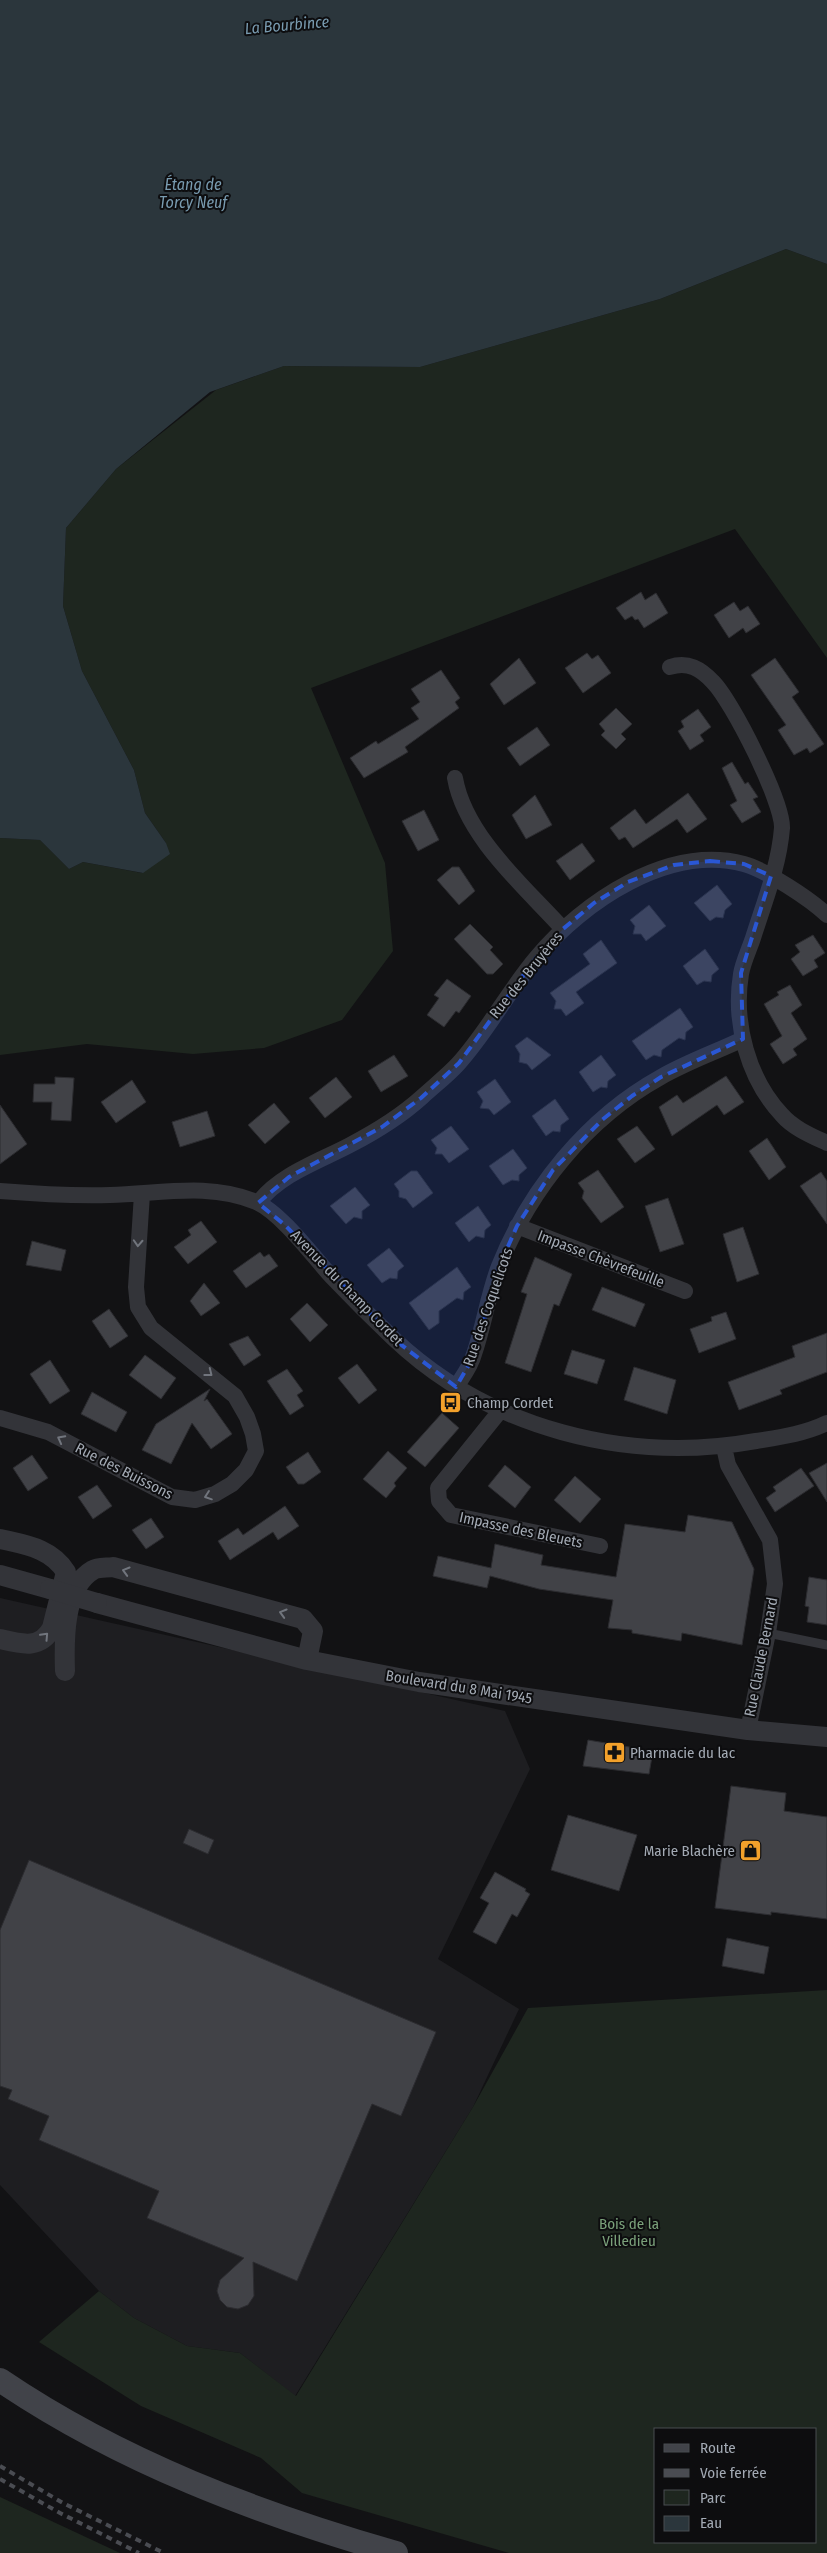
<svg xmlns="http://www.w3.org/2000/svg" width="827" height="2553" viewBox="0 0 827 2553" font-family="'Fira Sans Condensed',sans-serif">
<rect width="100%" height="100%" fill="#121214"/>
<!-- built -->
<path fill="#1e1e21" d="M0,1598L505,1711L530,1769L438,1959L519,2009L473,2107L295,2396L240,2353L187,2346L134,2318L99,2291L0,2185Z"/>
<!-- green -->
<path fill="#1e261f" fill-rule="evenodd" d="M786,249L827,264V658L735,529L311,688L385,863L393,951L342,1020L264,1048L193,1054L87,1044L0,1055V838L40,840L69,869L83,862L142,873L166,843L145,813L134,770L82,671L63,606L66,528L116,469L216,390L284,366L420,367L660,299Z
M827,1990V2553H509L302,2493L261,2458L141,2406L39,2342L99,2291L134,2318L187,2346L240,2353L296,2396L473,2107L528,2008ZM656,2429H816V2542H656Z
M0,2497L120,2553H0Z"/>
<!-- water -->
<path fill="#2b363c" d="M0,0H827V264L786,249L660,299L420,367L284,366L210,392L116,469L66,528L63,606L82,671L134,770L145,813L166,843L170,854L143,873L83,862L69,869L40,840L0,838Z"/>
<!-- building -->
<path fill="#414247" stroke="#2c2c30" d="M641,592L645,600L656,593L668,613L644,628L638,619L635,620L632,616L625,620L616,608Z
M734,602L740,611L748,606L760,624L746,633L743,628L729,638L714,615Z
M587,653L592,659L598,655L611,673L583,693L565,668Z
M519,658L536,683L504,705L490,684Z
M775,658L799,692L792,697L824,744L810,753L807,748L794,755L778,730L786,725L751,675Z
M441,670L460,698L455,702L459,708L405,747L408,752L364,778L350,758L376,741L378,744L419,719L411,708L420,702L411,689Z
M616,708L632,724L621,734L626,739L616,749L601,735L605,731L599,724Z
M698,709L711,727L700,735L704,741L690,750L678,731L684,727L681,721Z
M537,727L550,745L520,766L507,748Z
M732,762L745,784L748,782L758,797L753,799L761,812L742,823L730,805L737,801L722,768Z
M688,793L707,819L687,833L677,819L633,848L625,837L619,840L610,828L635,809L646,824Z
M535,795L552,825L526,839L512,815Z
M424,810L439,840L418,851L402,821Z
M582,843L595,861L570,880L556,861Z
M452,867H459L475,891L459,905L437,880Z
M717,885L732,904L725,910L723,918L716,917L710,921L694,903Z
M649,905L666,926L646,941L641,934H633L635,926L630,920Z
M470,924L493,947L490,950L503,964L493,974H487L454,939Z
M813,935L825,953L814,960L818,967L803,976L791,959L800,952L795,945Z
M601,940L617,963L576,992L584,1003L566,1016L561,1009H554L556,1001L550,993L590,964L583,954Z
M705,949L719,969L712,975L711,982L704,981L697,985L683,966Z
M447,979L471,996L459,1013L456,1011L444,1027L427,1015L439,998L434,995Z
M790,985L802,1005L791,1013L807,1039L793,1049L797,1055L783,1064L770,1044L782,1036L764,1004L779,995L777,992Z
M680,1008L693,1027L686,1032L685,1040L679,1038L662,1050L661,1057L654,1055L646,1060L632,1041Z
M527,1037L551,1055L532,1070L527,1064L519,1062L520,1054L515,1046Z
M394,1055L408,1076L381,1092L368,1071Z
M601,1055L616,1075L608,1081L607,1088L601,1087L593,1092L579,1072Z
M726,1076L744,1102L724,1115L717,1105L672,1136L659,1107L677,1095L683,1103Z
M55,1077L74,1078L71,1121L51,1120L52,1102H33L34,1084H55Z
M336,1077L352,1097L325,1118L309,1098Z
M495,1079L511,1102L494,1115L489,1109L480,1108L483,1101L477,1092Z
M132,1080L146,1102L116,1123L101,1102Z
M555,1099L569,1119L561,1125L560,1132L553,1131L546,1136L532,1116Z
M274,1103L290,1122L265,1144L248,1125Z
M0,1105L27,1144L0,1164Z
M207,1111L215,1136L180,1147L172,1122Z
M451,1126L469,1149L449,1163L442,1154H435L437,1148L431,1140Z
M637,1126L655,1149L635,1163L617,1139Z
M767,1138L786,1167L769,1180L749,1151Z
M513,1149L527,1168L519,1175V1181L512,1180L503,1185L489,1166Z
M598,1170L624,1207L601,1223L582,1198L584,1191L578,1183Z
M411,1171H417L433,1193L413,1208L406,1199L399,1197V1191L394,1184Z
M821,1172L827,1181V1224L800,1186Z
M355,1187L370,1205L362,1211V1219L354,1217L346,1224L330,1206Z
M668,1198L684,1244L660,1252L645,1206Z
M478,1206L491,1225L485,1230L484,1238L476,1236L469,1242L455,1223Z
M201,1221L217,1242L188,1264L174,1247L191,1235L188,1230Z
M743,1227L759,1274L737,1282L723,1234Z
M32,1241L66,1250L61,1271L26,1265Z
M389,1248L404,1266L398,1271L397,1279L390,1278L382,1283L367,1265Z
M260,1252L264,1257L269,1254L278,1266L246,1288L233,1271Z
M535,1257L572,1274L559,1306L554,1304L531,1372L505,1363L527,1294L521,1292Z
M457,1267L471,1287L464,1292L463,1300L457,1298L439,1311V1323L429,1330L409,1303Z
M204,1283L220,1303L201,1316L190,1301Z
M602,1287L645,1304L635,1327L592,1310Z
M307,1303L328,1325L310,1342L290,1319Z
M109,1309L128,1336L110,1348L92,1321Z
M726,1312L736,1339L699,1353L690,1329L712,1321L711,1317Z
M827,1333V1372L780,1390L782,1394L739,1410L728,1382L795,1357L792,1346Z
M248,1336L261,1355L244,1366L229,1344Z
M572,1350L605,1360L597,1384L564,1374Z
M145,1355L176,1378L161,1399L129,1375Z
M50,1360L70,1391L50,1404L30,1374Z
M357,1364L377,1390L359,1404L338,1378Z
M634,1367L676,1380L667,1414L624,1400Z
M287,1369L303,1391L297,1395L304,1406L290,1415L267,1381Z
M210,1389L204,1401L207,1399L232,1434L211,1449L192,1423L171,1464L142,1450L156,1424Z
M92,1392L127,1412L116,1432L81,1414Z
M442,1413L459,1428L425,1467L407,1452Z
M388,1451L407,1468L394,1483L396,1486L386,1498L363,1479Z
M308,1452L321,1472L304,1484H298L286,1467Z
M32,1455L48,1478L28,1491L13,1468Z
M827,1463V1502L809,1473Z
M505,1465L531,1487L515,1508L488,1486Z
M801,1468L814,1486L775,1512L766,1498L776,1491L773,1487Z
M575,1476L601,1499L580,1523L554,1500Z
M97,1485L112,1506L93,1519L78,1497Z
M285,1506L299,1526L278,1540L273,1532L230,1560L218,1541L238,1528L243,1535Z
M688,1515L732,1522L754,1569L742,1645L682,1633L681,1641L632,1633V1630L608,1628L613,1600L539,1589L490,1576L487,1588L433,1576L438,1556L491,1568L495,1544L543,1555L541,1565L616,1577L625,1524L685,1532Z
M151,1518L164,1537L146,1549L132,1530Z
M809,1577L827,1580V1625L807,1622L809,1607L805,1606Z
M588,1740L653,1751L649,1774L583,1766Z
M731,1786L786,1793L784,1811L827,1817V1919L771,1912V1915L715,1908Z
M568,1815L637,1835L619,1891L551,1870Z
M189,1829L214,1840L208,1854L183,1843Z
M29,1860L436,2032L401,2116L372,2104L297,2281L253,2262L254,2296L248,2305L238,2309L227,2307L220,2300L217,2291L220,2280L244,2258L147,2218L159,2191L39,2140L49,2116L8,2099L12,2090L0,2086V1930Z
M495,1872L526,1889L525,1891L530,1894L517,1917L512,1914L496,1944L473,1932L489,1903L480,1898Z
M727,1938L769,1947L764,1974L722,1966Z"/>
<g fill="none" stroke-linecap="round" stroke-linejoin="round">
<!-- service -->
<path stroke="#333439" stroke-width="9" d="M768,1633L827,1645"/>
<!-- minor -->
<path stroke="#333439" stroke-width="16" d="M670,667C688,661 701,669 713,682C732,701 783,802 782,828C779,866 764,903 753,938C749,950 743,962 741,974C733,1023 748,1079 782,1115C793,1128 812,1136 827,1143
M455,778C465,836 525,887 563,929
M0,1191C37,1194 73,1196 110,1195C159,1194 209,1182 256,1202C280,1212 313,1256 331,1276C351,1297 372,1318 393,1338C489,1429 627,1464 756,1441C781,1437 804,1434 827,1423
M258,1203C280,1174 320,1161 350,1145C375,1132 401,1116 422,1097C434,1086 448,1075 458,1064C488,1031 508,991 537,957C583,902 668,844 744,864C766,870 810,899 827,915
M517,1226L685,1291
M456,1387C463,1376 471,1366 474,1354C484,1325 488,1295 499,1266C530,1189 587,1118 661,1077C687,1062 716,1052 743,1039
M500,1411L438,1488L439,1501L451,1515L600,1546
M0,1418L48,1432L172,1497L195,1500L215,1494L232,1484L246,1470L256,1451L253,1434L247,1417L235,1396L151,1328L138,1307L136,1287L142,1194
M724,1447L728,1465L770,1540L775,1584L768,1633L748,1730"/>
<!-- tertiary -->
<path stroke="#333439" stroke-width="20" d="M0,1539C26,1545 51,1548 66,1572L52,1628C40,1650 21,1644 0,1639
M0,1575L50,1589
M97,1603L307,1660L419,1682L748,1730L827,1737
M65,1671C64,1642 63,1587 93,1570C98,1567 107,1568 113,1567L303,1619L313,1631L307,1660"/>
<!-- secondary -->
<path stroke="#414349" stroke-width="24" d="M0,2380C121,2462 257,2513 396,2553"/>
<!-- rail -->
<path stroke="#4a4c52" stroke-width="4" stroke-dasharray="6 5" stroke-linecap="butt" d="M0,2466L63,2503L164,2553
M0,2479L60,2513L139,2553"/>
<!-- tertiary-bridge -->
<path stroke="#333439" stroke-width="20" d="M50,1589L97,1603"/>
</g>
<!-- one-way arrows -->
<defs><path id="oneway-chevron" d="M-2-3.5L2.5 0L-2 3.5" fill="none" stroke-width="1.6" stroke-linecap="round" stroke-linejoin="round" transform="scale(1.25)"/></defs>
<g stroke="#71757d">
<use href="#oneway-chevron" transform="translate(138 1243) rotate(93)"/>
<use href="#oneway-chevron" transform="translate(209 1373) rotate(38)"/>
<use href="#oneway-chevron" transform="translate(61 1439) rotate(-152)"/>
<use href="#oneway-chevron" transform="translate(208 1496) rotate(161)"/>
<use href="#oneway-chevron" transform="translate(126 1571) rotate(-164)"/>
<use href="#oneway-chevron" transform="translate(283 1613) rotate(-164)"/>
<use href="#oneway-chevron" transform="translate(45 1636) rotate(-47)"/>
</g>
<!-- marked area -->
<path fill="#2a57d4" fill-opacity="0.2" stroke="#2a57d4" stroke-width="4" stroke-dasharray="10 6" stroke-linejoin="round" d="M710,861L744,864L771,876L741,973L743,1039L661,1077L632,1096L602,1120L553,1170L517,1226L499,1267L474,1356L456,1387L395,1340L286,1226L258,1203L289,1177L382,1127L421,1098L459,1063L536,958L563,929L594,903L628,882L674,865Z"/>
<!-- icons -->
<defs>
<symbol id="bus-square" viewBox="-11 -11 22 22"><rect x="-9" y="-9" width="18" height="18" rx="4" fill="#f3a12b" stroke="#0d0d0f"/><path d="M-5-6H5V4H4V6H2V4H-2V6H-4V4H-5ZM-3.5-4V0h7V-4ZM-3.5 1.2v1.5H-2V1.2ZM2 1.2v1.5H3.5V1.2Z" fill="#111"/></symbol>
<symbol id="pharmacy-square" viewBox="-11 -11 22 22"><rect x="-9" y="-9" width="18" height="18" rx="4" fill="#f3a12b" stroke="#0d0d0f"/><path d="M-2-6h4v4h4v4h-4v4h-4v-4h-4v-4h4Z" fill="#111"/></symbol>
<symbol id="shop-square" viewBox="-11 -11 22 22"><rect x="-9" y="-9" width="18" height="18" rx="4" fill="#f3a12b" stroke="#0d0d0f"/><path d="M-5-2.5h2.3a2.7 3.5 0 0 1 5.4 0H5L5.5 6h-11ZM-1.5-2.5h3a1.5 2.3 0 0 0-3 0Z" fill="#111"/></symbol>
</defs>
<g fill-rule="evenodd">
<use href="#bus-square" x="438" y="1390" width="25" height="25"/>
<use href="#pharmacy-square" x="602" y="1740" width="25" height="25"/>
<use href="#shop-square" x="738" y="1838" width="25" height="25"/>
</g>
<g text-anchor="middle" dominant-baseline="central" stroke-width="4" stroke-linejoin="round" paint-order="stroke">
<!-- street labels -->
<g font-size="15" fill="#a3aab4" stroke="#0d0d0f">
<text transform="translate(526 975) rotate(-51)">Rue des Bruyères</text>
<text transform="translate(601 1259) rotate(21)">Impasse Chèvrefeuille</text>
<text transform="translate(347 1288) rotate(46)">Avenue du Champ Cordet</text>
<text transform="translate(488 1307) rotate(-71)">Rue des Coquelicots</text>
<text transform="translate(124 1471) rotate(27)">Rue des Buissons</text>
<text transform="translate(521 1530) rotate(12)">Impasse des Bleuets</text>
<text transform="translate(761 1657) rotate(-79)">Rue Claude Bernard</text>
<text transform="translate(459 1687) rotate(9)">Boulevard du 8 Mai 1945</text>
</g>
<!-- poi labels -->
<g font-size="15" fill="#a3aab4" stroke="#0d0d0f" text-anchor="start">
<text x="467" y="1403">Champ Cordet</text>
<text x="630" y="1753">Pharmacie du lac</text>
<text x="735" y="1851" text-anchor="end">Marie Blachère</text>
</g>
<!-- park labels -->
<g font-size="15" fill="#7aa07a" stroke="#0d0d0f">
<text x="629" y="2224">Bois de la<tspan x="629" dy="17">Villedieu</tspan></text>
</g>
<!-- water labels -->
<g font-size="16" font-style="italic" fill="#799bb0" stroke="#0d0d0f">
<text transform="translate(287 25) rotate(-5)">La Bourbince</text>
<text x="193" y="184">Étang de<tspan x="193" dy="18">Torcy Neuf</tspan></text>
</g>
</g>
<!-- legend -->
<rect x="654" y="2428" width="162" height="115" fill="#0d0d0f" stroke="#494c51"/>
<rect x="664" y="2444" width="25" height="8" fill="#414349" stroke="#494c51"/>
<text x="700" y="2453" font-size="15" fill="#a3aab4">Route</text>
<rect x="664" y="2469" width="25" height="8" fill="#4a4c52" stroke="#494c51"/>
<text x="700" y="2478" font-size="15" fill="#a3aab4">Voie ferrée</text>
<rect x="664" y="2490" width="25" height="15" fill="#1e261f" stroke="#494c51"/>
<text x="700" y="2503" font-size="15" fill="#a3aab4">Parc</text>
<rect x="664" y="2516" width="25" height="15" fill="#2b363c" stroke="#494c51"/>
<text x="700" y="2528" font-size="15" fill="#a3aab4">Eau</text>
</svg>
